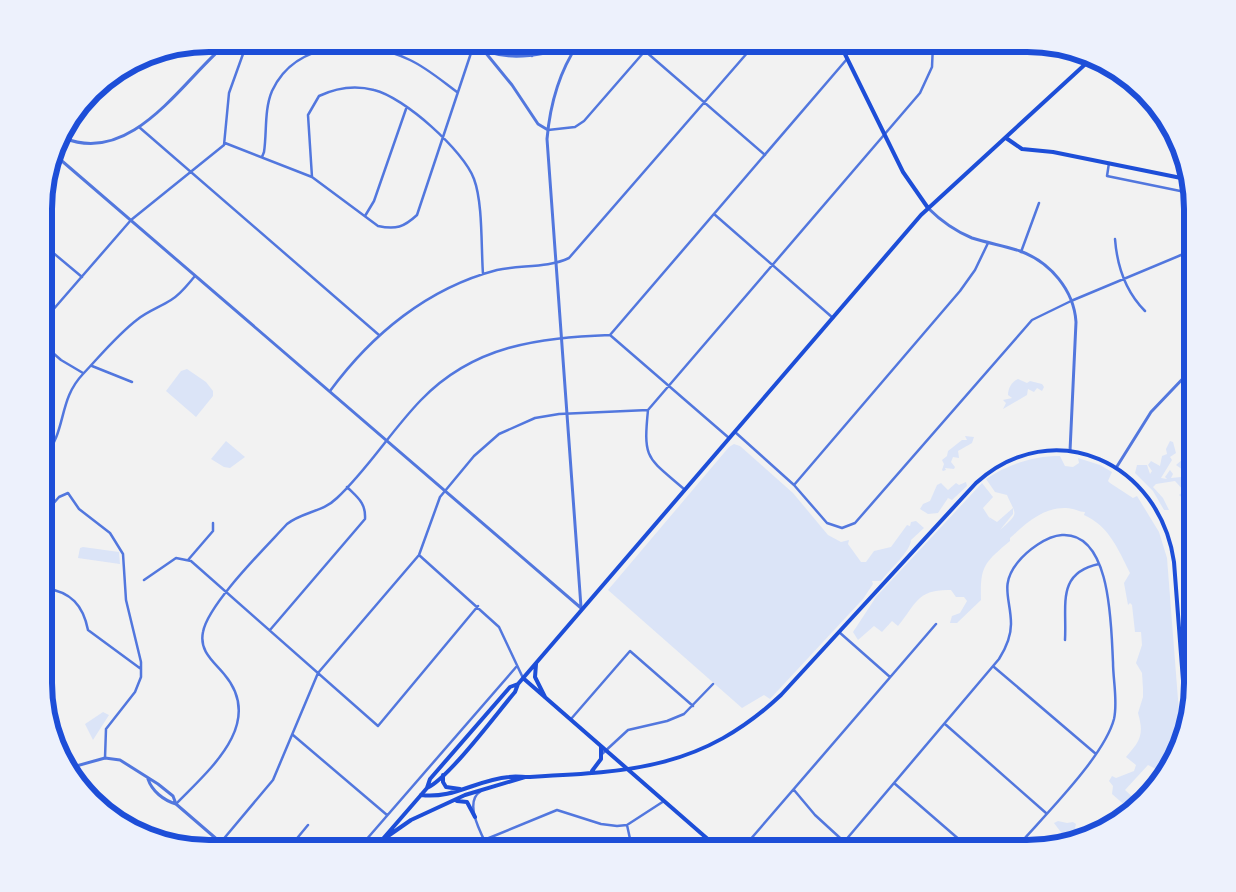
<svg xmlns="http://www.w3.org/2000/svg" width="1236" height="892" viewBox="0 0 1236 892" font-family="'Titillium Web',sans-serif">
<rect width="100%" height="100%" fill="#f2f2f2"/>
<!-- green -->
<path fill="#dbe4f7" d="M187,369L206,382L213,391V396L196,417L166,391L181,371Z
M1018,379L1027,383L1030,381L1042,384L1044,387L1042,391L1037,388L1034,392L1028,389L1027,395L1003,409L1006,403L1003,400L1012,398L1008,395C1008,389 1011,382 1018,379Z
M965,436L974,437L972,443L958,451L959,458L953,457L951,462L955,467L954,469L945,468L946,470L943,471L942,470L944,464L942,460L947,456L948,451L962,440H967Z
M226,441L245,457L230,468L224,467L211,459Z
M1170,441L1173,442L1176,453L1170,457L1172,460L1161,478L1167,479L1165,477L1170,470L1173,474L1171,478L1181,477L1183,470L1176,465L1183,459L1189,460L1192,449V468L1184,476L1192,477V508L1191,503H1188L1179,495L1184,491L1175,481L1156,484L1153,487L1163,498L1169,510H1164L1153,491L1135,473L1137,465H1147L1150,474L1152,471L1148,465L1151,461L1160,466L1162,456L1167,454L1166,449Z
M734,444L740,446L793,493L828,535L841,542L849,540L848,544L861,562H866L874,551L891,547L907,525L910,526L911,522L916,521L924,528L911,540C911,551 888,571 881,581H872L873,584L863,599L770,699L764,695L742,708L608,590L729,447Z
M1060,456L1065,466L1073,467L1079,463L1078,458L1100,465L1112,472L1108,481L1110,483L1133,498L1137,496L1159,532L1167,558L1181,738L1180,745L1164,773L1148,765L1125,790L1137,801L1128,808L1112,794L1113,786L1109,781L1112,776L1116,778L1134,771L1136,765L1126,757C1141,740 1144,734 1138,713L1143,697V689L1142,673L1136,663L1142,645L1141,632H1135L1132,605L1130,603L1128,605L1124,583L1130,573C1118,549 1109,526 1084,515L1085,512C1079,512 1074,508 1066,508C1044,507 1026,523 1010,538V541C984,563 980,566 981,600L957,623H950L952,616L960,613L967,601L964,597H956L951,590C917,589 917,603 898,626L892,621L882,632L874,626L858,640L853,632L876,597L982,483L993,497L983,508L992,522L989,517L997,522L1013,508V514L1000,530C1020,512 1016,516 1007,495L995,492L986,479C1009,464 1033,456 1060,456Z
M956,483L959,485L966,482L967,486L952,500L948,498L938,513L928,514L920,509L923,504L930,501L937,485L941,483L948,490Z
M83,547L119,552L120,564L78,558L80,548Z
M1187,592L1189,601L1192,600V693L1191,697L1189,683L1192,682L1188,680V671H1191L1187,668L1186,639H1189L1186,637L1182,595Z
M103,712L109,715L93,740L85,724Z
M1058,821L1067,823L1073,822L1076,824L1075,828L1090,833L1066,839L1054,823Z"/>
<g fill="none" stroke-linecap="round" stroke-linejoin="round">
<!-- minor -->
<path stroke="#5277de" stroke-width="2.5" d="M645,51L765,155
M532,56L537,44
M139,127L379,335
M548,130L575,127L584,121L651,44
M64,138L117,75
M225,143L312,177L378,226C396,230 404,227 417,215L474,44
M262,157L264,152C267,133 264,110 272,91C296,39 365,38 410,60C427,68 442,81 457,92
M1109,163L1107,176L1190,193
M312,177L308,115L319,96C336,88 355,85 374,90C404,97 464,151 474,179C483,203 481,248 483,274
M714,214L833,318
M365,216L374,201L406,109
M1115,239C1117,265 1126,292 1145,311
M45,246L82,277
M1021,252L1039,203
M45,319L131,220L224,145L229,93L243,54L240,44
M610,335L729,438
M45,346L61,360L83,373
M92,366L132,382
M330,391C372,334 428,288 497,270C520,265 548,268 569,258L755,44
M735,432L794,485L827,523L842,528L855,523L1032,320L1071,301L1181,255L1192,252
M45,456C67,430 58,400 83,374C100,356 118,334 138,319C148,311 160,307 171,300C181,294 188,284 195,276
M794,485L960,291L975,270L988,243
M684,489C647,457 643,460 648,410L920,93L932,67L933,44
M45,513L59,497L68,493L79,509L110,533L123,554L126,600L141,662V677L135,692L106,729L105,758
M419,555L499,627L523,678
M188,560L213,531V523
M144,580L176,558L191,561L378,726L478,606
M45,588C71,592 83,605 88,630L141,669
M270,630L365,519C366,503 358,498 347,487
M839,632L890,677
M1065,640C1067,605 1056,573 1099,564
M994,667L1096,754
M571,719L630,651L693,706
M945,724L1046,813
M293,735L387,815
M602,754L628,730L667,721L684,714L713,684
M894,783L969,848
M794,790L815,815L851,848
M481,791C463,802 481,833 488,848
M176,804C209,770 266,723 224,674C213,661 199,651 203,632C208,604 266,547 287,524C302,512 323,512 337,498C368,469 391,431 421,400C474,345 538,338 610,335L847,59
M627,825L632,848
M484,840L557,810L601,824L617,826L627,825L664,801
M216,848L273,780L318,673L419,555L440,497L474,456L499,434L535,418L559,414L648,410
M289,848L308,825
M359,848L517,666
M743,848L936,624
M839,848L999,659C1006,648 1011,637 1011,624C1011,599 999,585 1018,562C1027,551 1046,536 1062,535C1112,532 1111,628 1113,662C1113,680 1118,702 1114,719C1104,757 1043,817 1016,848"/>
<!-- tertiary -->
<path stroke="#5277de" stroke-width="3" d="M474,44C503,65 545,55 576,44
M578,44C559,72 550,105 547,139L581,607
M485,52L512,85L538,124L548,130
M59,143L64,138C132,166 182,81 226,44
M55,155L581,608
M928,208C941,221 955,231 972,238C988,243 1005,246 1020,251C1050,262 1074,290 1076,322L1070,451
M1116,468L1151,412L1192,369
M69,768L105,758L120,760L158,784L173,796L176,804
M148,779C152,791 163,800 176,804L227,848"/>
<!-- secondary -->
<path stroke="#1d4ed8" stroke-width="4" d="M840,44L903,172L928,208
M1006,138L1022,149L1053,152L1186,179
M536,664L535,677L545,697
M523,678L718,848
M427,788C449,778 497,713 515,692L518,684L921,215L1092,58
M421,795L427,788L430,779L510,687L518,684"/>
<!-- primary -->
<path stroke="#1d4ed8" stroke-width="4" d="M592,771L601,759V747
M443,775V782L446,787L460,789
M457,801L467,802L475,817
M388,836L411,820L465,795L525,777
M375,848L421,795C454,799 476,780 509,777C515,776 522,777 528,777C631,772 702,769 781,695L976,483C1054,413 1160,463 1174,562L1186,720"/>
</g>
<!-- crop -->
<path d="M0 0H1236V892H0ZM209 52H1027A157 157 0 0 1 1184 209V683A157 157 0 0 1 1027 840H209A157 157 0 0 1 52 683V209A157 157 0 0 1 209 52Z" fill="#edf1fc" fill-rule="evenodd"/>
<path fill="none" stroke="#1d4ed8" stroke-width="6" d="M209 52H1027A157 157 0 0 1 1184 209V683A157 157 0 0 1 1027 840H209A157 157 0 0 1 52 683V209A157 157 0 0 1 209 52Z"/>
</svg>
